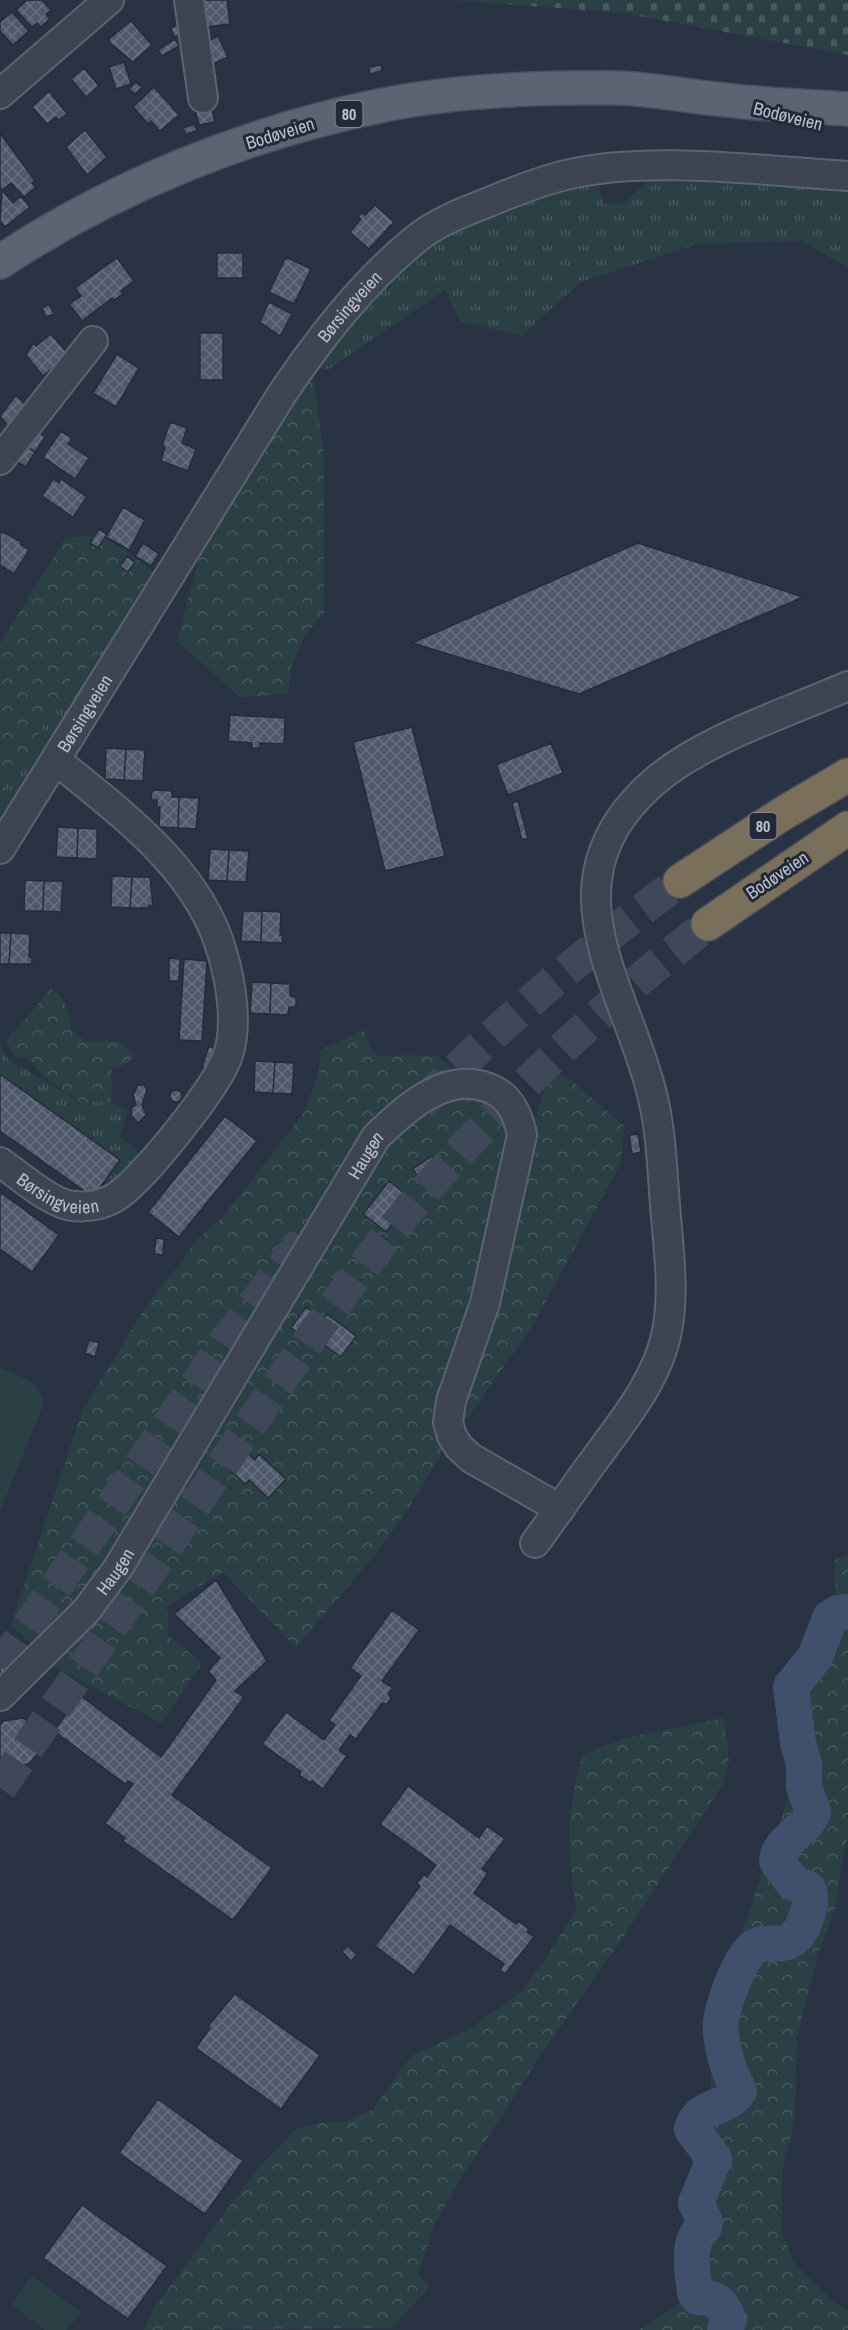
<svg xmlns="http://www.w3.org/2000/svg" width="848" height="2330" viewBox="0 0 848 2330" font-family="'Archivo Narrow',sans-serif">
<defs>
<pattern id="grass-tufts" width="24" height="20" patternUnits="userSpaceOnUse" patternTransform="scale(1.5)"><rect width="24" height="20" fill="#2b4044"/><path d="M3 7l-1-3M5 7V3M7 7l1-3M15 17l-1-3M17 17v-4M19 17l1-3" fill="none" stroke="#485a5e"/></pattern>
<pattern id="forest-crowns" width="20" height="18" patternUnits="userSpaceOnUse" patternTransform="scale(1.5)"><rect width="20" height="18" fill="#2b4044"/><path d="M2 6a3 3 0 1 1 6 0M12 15a3 3 0 1 1 6 0" fill="none" stroke="#485a5e"/></pattern>
<pattern id="cemetery-stones" width="16" height="16" patternUnits="userSpaceOnUse" patternTransform="scale(1.5)"><rect width="16" height="16" fill="#2b4044"/><path d="M2 7V4a2 2 0 0 1 4 0v3zM10 15v-3a2 2 0 0 1 4 0v3z" fill="#485a5e"/></pattern>
<pattern id="building-cross-hatch" width="8" height="8" patternUnits="userSpaceOnUse" patternTransform="scale(1.5)"><rect width="8" height="8" fill="#50596c"/><path d="M0 0l8 8M0 8l8-8" fill="none" stroke="#676f80"/></pattern>
</defs>
<rect width="100%" height="100%" fill="#293343"/>
<!-- grass -->
<path fill="url(#grass-tufts)" d="M648,180L848,188V268L802,241L697,244L581,282L521,336L460,321L445,290L329,369L312,368L427,244L458,224L573,184L599,183L603,204L625,203Z
M160,577L0,832V790L24,768L44,722L71,691L70,679L81,675Z
M0,1044L8,1059L80,1102H111L128,1111L120,1136L144,1158L119,1189L105,1180L120,1160L0,1074Z"/>
<!-- forest -->
<path fill="url(#forest-crowns)" d="M312,368L324,455V613L305,635L291,668L288,694L240,697L177,641L205,536Z
M101,536L128,552L160,577L81,675L70,679L71,691L44,722L24,768L0,790V644L66,537Z
M51,989C65,998 71,1013 71,1029L85,1041H119L134,1053L130,1062L112,1069L111,1102H80L44,1077L27,1058H16L6,1041Z
M364,1030L371,1050L380,1057L407,1055L438,1056L489,1099L536,1118L550,1070L570,1079L624,1126L621,1163L530,1330L439,1458L408,1509L379,1550L296,1648L223,1572L168,1606V1635L202,1663L161,1723L59,1669L11,1625L83,1409L152,1297L183,1261L195,1241L223,1217L303,1114L319,1073L321,1050Z
M848,1554V1837L841,1867L836,1905L818,1954L797,2037L795,2120L782,2171V2232L794,2263L832,2300L848,2310V2330H638L679,2304L702,2263L703,2140L716,2041L741,1935L790,1793L804,1687L823,1654L837,1609L834,1560Z
M724,1718L729,1762L723,1784L624,1936L536,2062L456,2187L435,2224L418,2275L430,2286L392,2328L144,2330L154,2308L199,2247L260,2166L296,2129L318,2123L348,2121L372,2110L411,2056L470,2029L523,1990L546,1958L577,1909C566,1856 566,1807 583,1755L624,1738Z"/>
<!-- cemetery -->
<path fill="url(#cemetery-stones)" d="M451,0H848V55L623,13Z"/>
<!-- pitch -->
<path fill="#2b4044" d="M0,1368C20,1377 39,1380 44,1403L0,1511Z
M32,2276L81,2312L67,2330H45L11,2304Z"/>
<g fill="none" stroke-linecap="round" stroke-linejoin="round">
<!-- river -->
<path stroke="#3f4f6c" stroke-width="36" d="M725,2330L729,2320C720,2300 718,2299 698,2297L695,2293C693,2272 685,2242 704,2227L705,2222L696,2203L714,2159L692,2129C698,2104 727,2110 739,2091C736,2082 730,2075 728,2066C724,2053 719,2035 721,2021C724,2002 738,1963 751,1950C767,1933 793,1961 807,1915C810,1906 812,1898 808,1889L793,1883L777,1861C778,1841 806,1831 813,1812L804,1787V1764L798,1743L791,1687L815,1657L830,1618L838,1613L848,1612"/>
</g>
<!-- building -->
<path fill="url(#building-cross-hatch)" stroke="#242c3a" stroke-width="1.5" d="M27,0H42L51,10L46,14L50,19L41,27L37,23L32,27L16,10Z
M204,0H227L230,24L207,27Z
M12,12L29,31L13,45L0,31V22Z
M131,21L152,45L133,62L109,42L110,38Z
M177,25L181,35L174,37L171,28Z
M218,36L228,57L213,64L203,44Z
M175,39L179,46L162,56L158,50Z
M124,62L131,84L116,89L109,67Z
M381,65L382,71L370,74L369,67Z
M84,68L99,86L86,97L71,79Z
M136,82L142,87L135,94L129,89Z
M154,87L179,115L160,131L151,121L148,124L133,107Z
M49,91L67,114L59,120L56,117L47,124L32,107Z
M210,102L215,122L199,125L194,106Z
M194,124L197,130L186,135L183,128Z
M85,130L107,157L87,175L66,147Z
M0,133L35,181L32,183L36,187L24,197L11,183L2,190L0,188Z
M2,190L13,203L21,196L30,207L5,227L0,221Z
M375,205L394,222L369,249L350,232L361,219L358,217L362,213L365,215Z
M217,253H243V278H217Z
M286,257L311,269L294,304L269,292Z
M117,258L134,281L121,291L123,294L114,300L112,298L82,321L69,304L81,296L75,288Z
M269,302L292,314L280,336L260,322Z
M49,304L54,314L46,317L42,308Z
M200,333H223V380H200Z
M51,334L69,355L52,372L50,370L43,376L26,355L33,343L36,346Z
M117,354L139,368L116,407L93,393Z
M16,395L28,407L8,426L0,416Z
M170,422L187,428L182,443L196,449L188,471L161,461L165,447L162,446Z
M33,429L45,437L35,452L24,445Z
M61,431L72,438L68,444L89,458L75,479L43,457Z
M24,445L35,452L26,467L14,460Z
M53,479L59,483L61,479L87,497L73,517L42,496Z
M123,507L145,520L129,550L106,537Z
M99,529L107,534L98,548L90,543Z
M0,531L22,542L20,544L29,550L14,574L0,565Z
M143,543L159,554L151,566L135,556Z
M638,543L803,597L579,694L412,643Z
M127,556L135,562L128,572L120,566Z
M230,715L285,718L284,744L260,743V748H252V743L228,741Z
M412,727L445,856L385,871L353,742Z
M551,743L563,773L508,795L496,765Z
M106,748L126,749L124,780L105,779Z
M126,749L145,750L143,781L124,780Z
M157,790L172,791V797H179L178,828L159,827L160,807H157V800H151L152,791Z
M179,797L199,798L196,829L178,828Z
M518,801L528,838L522,840L512,803Z
M58,827L78,828L77,858L56,857Z
M78,828L97,829V859L77,858Z
M210,849L229,850L227,881L208,880Z
M229,850L249,851L246,882L227,881Z
M112,876L132,877L130,908L111,907Z
M132,877H150L153,906L149,905V908H130Z
M25,880L44,881L43,911H24Z
M44,881H63L61,912L43,911Z
M243,911H262L261,942L241,941Z
M262,911L281,912L280,935H283L282,943L261,942Z
M0,933H11L9,964H0Z
M11,933L30,934L29,957H32V964H9Z
M169,958L180,959L179,981H169Z
M184,959L207,961L202,1041L179,1040Z
M252,982L271,983L270,1014L250,1013Z
M271,983L290,984V996L296,997V1007H289L288,1015L270,1014Z
M209,1046L215,1049L208,1069L202,1067Z
M255,1061L275,1062L273,1093L254,1092Z
M275,1062L294,1063L292,1094L273,1093Z
M0,1074L120,1160L93,1197L0,1131Z
M138,1085H144L147,1089L142,1105L146,1115L138,1123L131,1115L132,1107L136,1105L133,1095Z
M170 1096a6 6 0 1 1 12 0a6 6 0 1 1-12 0Z
M225,1116L257,1141L179,1237L148,1212Z
M638,1134L641,1152L632,1154L629,1135Z
M432,1156L443,1172L425,1186L413,1169Z
M389,1181L411,1199L386,1232L363,1214Z
M0,1192L59,1235L32,1272L0,1249Z
M156,1238L164,1239L163,1255L154,1254Z
M306,1307L323,1320L327,1314L356,1336L341,1357L319,1341L316,1346L291,1328Z
M89,1340L99,1343L95,1357L85,1353Z
M239,1445L255,1460L259,1454L286,1479L268,1498L249,1480L245,1484L222,1463Z
M216,1580L267,1661L235,1691L244,1697L172,1795L272,1868L233,1920L123,1841L125,1838L105,1823L133,1784L128,1781L125,1784L54,1731L80,1695L161,1757L216,1680L208,1671L220,1658L174,1614Z
M392,1610L419,1630L382,1681L393,1688L388,1694L391,1698L387,1704L382,1703L356,1739L350,1735L339,1750L347,1756L323,1789L312,1781L311,1783L299,1775L301,1772L262,1744L286,1712L324,1740L335,1725L329,1720L361,1676L350,1668Z
M10,1634L25,1651L0,1675V1644Z
M23,1718L38,1729L41,1749L29,1764L10,1766L0,1758V1725L3,1721Z
M408,1786L479,1838L487,1826L505,1839L482,1869L488,1873L474,1893L516,1924L518,1921L529,1929L527,1932L534,1937L505,1974L500,1970L504,1964L450,1925L414,1975L375,1946L420,1886L417,1883L424,1874L427,1877L436,1865L380,1824Z
M348,1946L357,1955L351,1961L342,1951Z
M235,1994L320,2055L281,2109L196,2048L210,2028L208,2026Z
M158,2099L243,2161L205,2214L119,2153Z
M82,2205L167,2266L128,2319L43,2258Z"/>
<g fill="none" stroke-linecap="round" stroke-linejoin="round">
<!-- highway-tunnel -->
<path stroke="#3f4858" stroke-width="33" stroke-dasharray="33 16" stroke-linecap="butt" d="M422,1103C503,1022 588,949 680,881
M0,1667L226,1341L313,1227
M0,1788C76,1678 152,1568 227,1458C286,1373 344,1287 410,1208C500,1103 599,1009 708,924"/>
<defs>
<g id="minor">
<path d="M189,0L203,98"/>
<path d="M0,94L109,0"/>
<path d="M0,460L93,341"/>
<path id="s1" d="M0,849L282,394C320,338 363,282 416,239C437,222 463,212 489,202C513,192 540,181 566,175C647,155 764,171 848,176"/>
<path id="s2" d="M0,1162C19,1175 51,1204 73,1206C89,1208 107,1204 120,1194C146,1175 219,1085 228,1055C238,1025 231,982 222,952C198,868 120,813 56,760"/>
<path d="M535,1543C556,1515 575,1486 596,1458C624,1419 658,1379 667,1331C675,1290 668,1246 665,1205C662,1167 661,1127 651,1090C622,979 541,880 655,781C704,739 789,712 848,686"/>
<path id="s3" d="M0,1696L86,1611L118,1568L376,1137C405,1109 445,1071 489,1088C510,1096 518,1114 522,1135L485,1303L451,1401L448,1422L452,1436L459,1447L471,1458L560,1509"/>
</g>
<path id="major" d="M0,262C113,187 246,133 379,106C456,90 540,87 618,88C654,89 690,97 726,100C766,105 807,106 848,109"/>
<path id="highway" d="M680,881L782,814L848,775
M708,924L848,828"/>
</defs>
<!-- minor casing -->
<use href="#minor" stroke="#5c6370" stroke-width="32"/>
<!-- major casing -->
<use href="#major" stroke="#474e5c" stroke-width="36"/>
<!-- highway casing -->
<use href="#highway" stroke="#48505d" stroke-width="36"/>
<!-- minor -->
<use href="#minor" stroke="#3d4553" stroke-width="28"/>
<!-- major -->
<use href="#major" stroke="#5b6473" stroke-width="33"/>
<!-- highway -->
<use href="#highway" stroke="#796f5b" stroke-width="33"/>
</g>
<g text-anchor="middle" dominant-baseline="central" stroke-width="6" stroke-linejoin="round" paint-order="stroke">
<!-- shield labels -->
<g fill="#222a39" stroke="#8d93a1" stroke-width="1.5">
<rect x="335.5" y="101" width="27" height="26" rx="4.5"/>
<rect x="749.5" y="813" width="27" height="26" rx="4.5"/>
</g>
<g font-size="16" font-weight="bold" fill="#bbc0cd">
<text x="349" y="114">80</text>
<text x="763" y="826">80</text>
</g>
<!-- street labels -->
<g font-size="18" fill="#bbc0cd" stroke="#222a39">
<text transform="translate(788 116) rotate(14)">Bodøveien</text>
<text transform="translate(280 133) rotate(-17)">Bodøveien</text>
<text stroke="none"><textPath href="#s1" startOffset="646">Børsingveien</textPath></text>
<text stroke="none"><textPath href="#s1" startOffset="160">Børsingveien</textPath></text>
<text transform="translate(777 875) rotate(-34)">Bodøveien</text>
<text stroke="none"><textPath href="#s3" startOffset="656">Haugen</textPath></text>
<text stroke="none"><textPath href="#s2" startOffset="68">Børsingveien</textPath></text>
<text stroke="none"><textPath href="#s3" startOffset="170">Haugen</textPath></text>
</g>
</g>
</svg>
